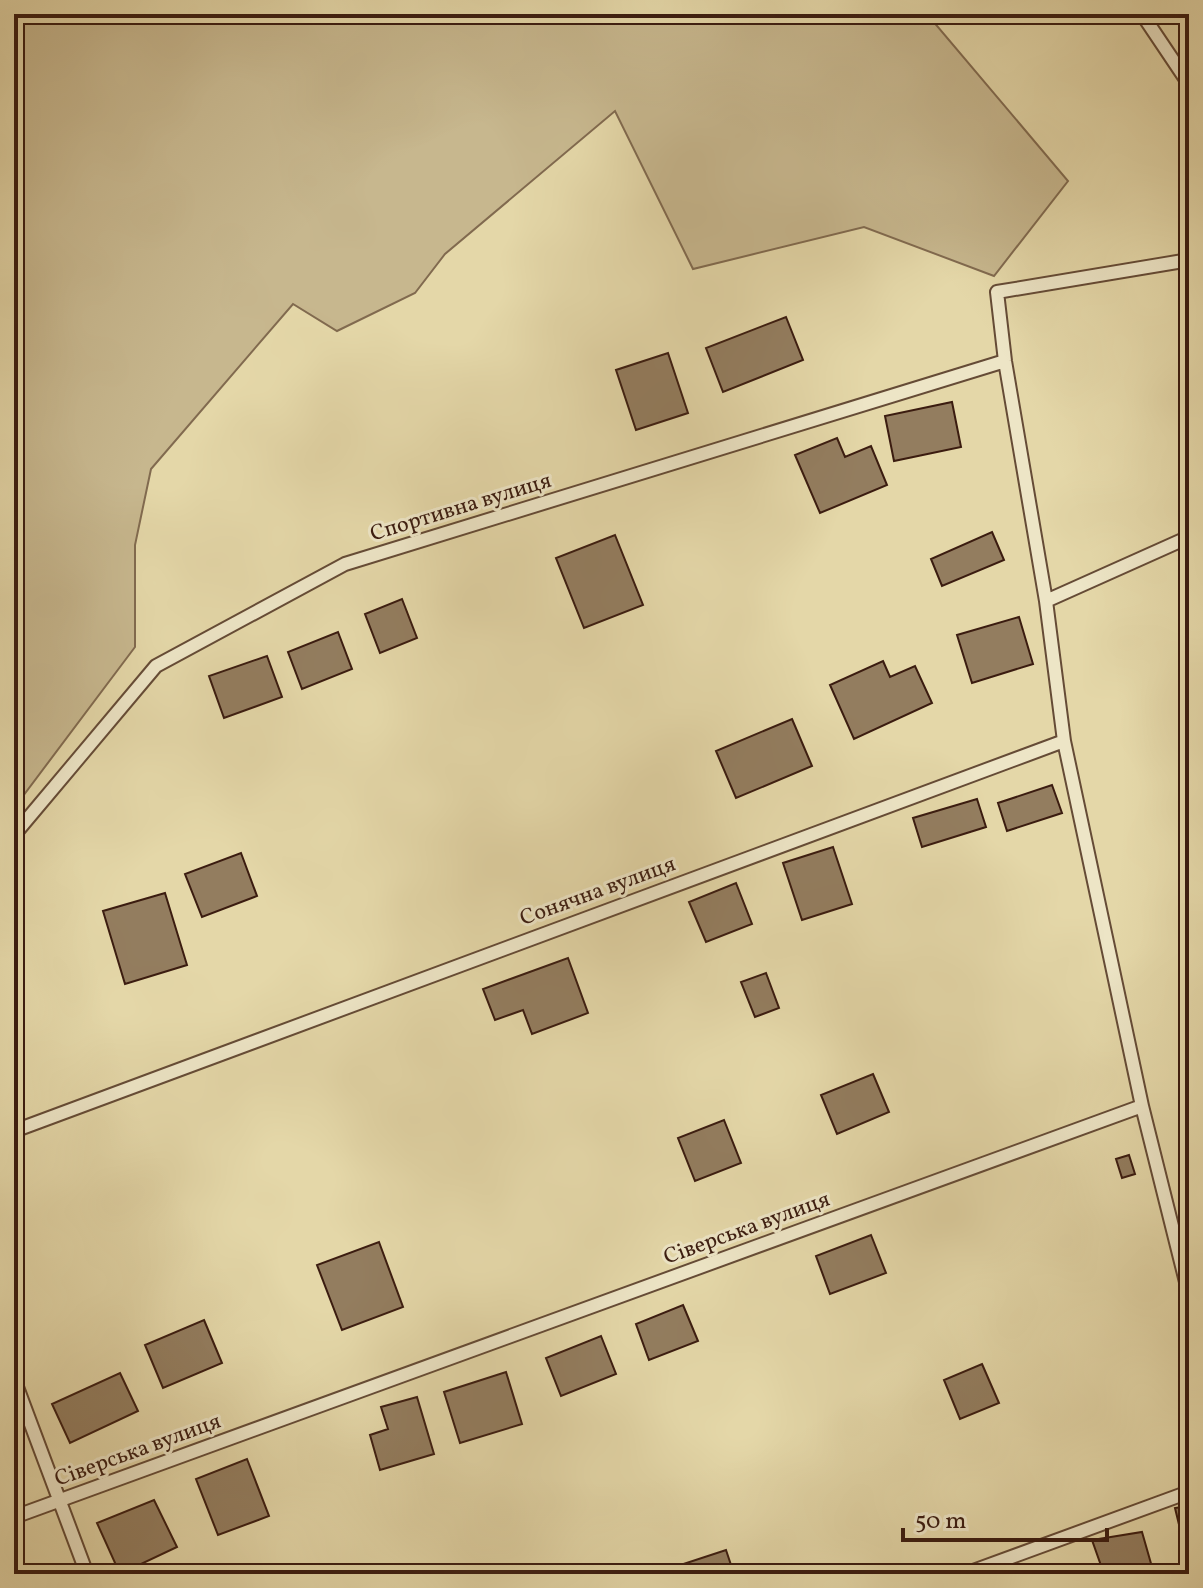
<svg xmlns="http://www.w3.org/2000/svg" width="1203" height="1588" viewBox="0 0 1203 1588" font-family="Vollkorn,serif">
<rect width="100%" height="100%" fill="#e4d7a8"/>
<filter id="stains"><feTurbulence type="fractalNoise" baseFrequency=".0025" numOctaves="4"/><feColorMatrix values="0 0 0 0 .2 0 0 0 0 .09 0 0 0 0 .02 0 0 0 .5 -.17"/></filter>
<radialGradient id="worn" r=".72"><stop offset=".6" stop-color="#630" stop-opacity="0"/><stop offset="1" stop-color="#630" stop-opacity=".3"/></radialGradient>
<!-- green -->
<path fill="#c7b78e" stroke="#816a4f" stroke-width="2" d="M14,14H927L1068,181L994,276L864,227L693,269L615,111L445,254L415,293L337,331L293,304L151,469L135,545V647L14,808Z"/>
<!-- building -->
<path fill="#937d5f" stroke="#3b1c10" stroke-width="2" d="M786,317L803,360L723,392L706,348Z
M668,353L688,413L636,430L616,370Z
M952,402L961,447L894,461L885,416Z
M837,438L845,457L871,446L887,485L820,513L795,455Z
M992,532L1004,560L942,586L931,559Z
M615,535L643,605L584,628L556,558Z
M402,599L417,638L380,653L365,614Z
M1019,617L1033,664L972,683L957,635Z
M338,632L352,669L302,689L288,652Z
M267,656L282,697L224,718L209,676Z
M883,661L890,677L915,666L932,703L854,739L830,685Z
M792,719L812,766L736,798L716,751Z
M1052,785L1062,813L1007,831L998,803Z
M977,799L986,827L922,847L913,818Z
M833,847L852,904L802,920L783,863Z
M241,853L257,896L202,917L185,874Z
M736,883L752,924L706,942L689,902Z
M165,893L187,965L125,984L103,911Z
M568,958L588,1013L532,1034L523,1010L495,1020L483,989Z
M766,973L779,1008L755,1017L741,982Z
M873,1074L889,1112L837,1134L821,1095Z
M724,1120L741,1163L695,1181L678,1138Z
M1129,1155L1135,1174L1122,1178L1116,1159Z
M871,1235L886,1273L830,1294L816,1256Z
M379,1242L403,1307L342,1330L317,1265Z
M683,1305L698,1341L649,1360L636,1324Z
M204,1320L222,1363L163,1388L145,1345Z
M601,1336L616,1374L561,1396L546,1358Z
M982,1364L999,1403L960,1419L944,1380Z
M506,1372L522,1424L460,1443L444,1392Z
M120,1373L138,1411L70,1443L52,1404Z
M417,1397L434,1454L380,1470L370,1435L388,1429L381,1407Z
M247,1459L269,1516L218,1535L196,1479Z
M154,1500L177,1547L120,1574L97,1523Z
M1189,1506V1566L1175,1508Z
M1142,1532L1154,1574H1104L1092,1540Z
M726,1550L734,1574H656V1573Z"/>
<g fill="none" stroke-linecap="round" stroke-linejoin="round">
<defs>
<path id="lane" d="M1142,14L1189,84
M1189,260L997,292L1005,361L1046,601L1189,537
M14,835L156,666L345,564L1005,361
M1142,1106L1189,1294
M14,1131L1064,741L1046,601
M14,1379L87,1574
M14,1517L1142,1106L1064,741
M965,1574L1189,1492"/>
</defs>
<!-- lane casing -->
<use href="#lane" stroke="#654b36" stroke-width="16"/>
<!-- lane -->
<use href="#lane" stroke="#ede5c6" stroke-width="12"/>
</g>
<g text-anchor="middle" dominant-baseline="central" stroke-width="6" stroke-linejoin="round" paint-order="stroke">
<!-- street labels -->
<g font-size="22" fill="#3b1c10" stroke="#ede5c6">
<text transform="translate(461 508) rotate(-17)">Спортивна вулиця</text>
<text transform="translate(598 892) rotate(-20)">Сонячна вулиця</text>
<text transform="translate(747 1229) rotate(-20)">Сіверська вулиця</text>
<text transform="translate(138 1451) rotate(-20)">Сіверська вулиця</text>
</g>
</g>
<!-- margin -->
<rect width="1203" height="1588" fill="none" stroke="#e4d7a8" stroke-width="48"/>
<rect x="16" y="16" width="1171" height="1556" fill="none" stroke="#3b1c10" stroke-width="4"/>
<rect x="24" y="24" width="1155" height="1540" fill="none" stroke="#3b1c10" stroke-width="2"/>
<!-- scale -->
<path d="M903 1528v12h204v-12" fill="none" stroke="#3b1c10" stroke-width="4"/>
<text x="915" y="1528" font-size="24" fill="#3b1c10" stroke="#ede5c6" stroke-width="6" paint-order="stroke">50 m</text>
<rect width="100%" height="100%" filter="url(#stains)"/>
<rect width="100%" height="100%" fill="url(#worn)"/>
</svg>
